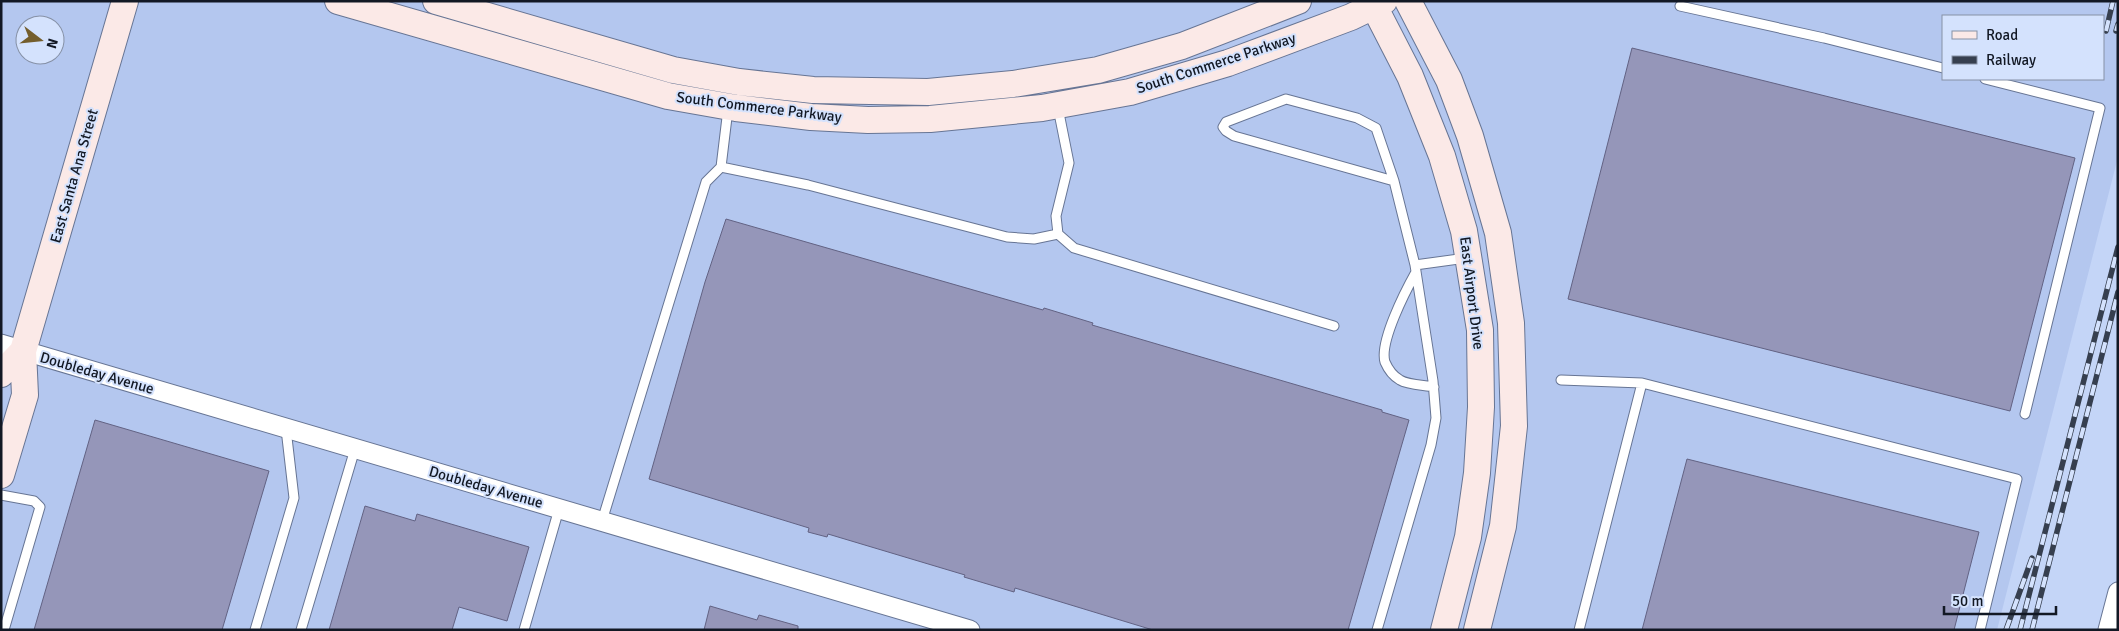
<svg xmlns="http://www.w3.org/2000/svg" width="2119" height="631" viewBox="0 0 2119 631" font-family="Signika,sans-serif">
<rect width="100%" height="100%" fill="#c4d5f7"/>
<!-- built -->
<path fill="#b4c7ef" fill-rule="evenodd" d="M1,1H2118V157L1997,630H1ZM1943,16H2103V79H1943ZM25,25H55V55H25Z"/>
<!-- building -->
<path fill="#9596b9" stroke="#626283" d="M1632,48L2075,158L2010,411L1568,299Z
M726,219L1043,310L1044,308L1093,323L1092,325L1382,410V412L1409,420L1348,630H1153L1015,588L1014,592L964,577L965,575L828,534L827,537L808,532L809,528L649,479L705,282Z
M95,420L269,471L222,630H34Z
M1687,459L1979,532L1954,630H1642Z
M365,506L415,521L417,514L529,547L507,621L459,607L452,630H329Z
M710,606L757,620L759,615L798,626V630H704Z"/>
<g fill="none" stroke-linecap="round" stroke-linejoin="round">
<defs>
<path id="lane" d="M1680,6L1824,38L1943,68
M1985,79L2100,108L2025,414
M1058,108L1069,163L1056,216L1058,234L1074,248L1334,326
M721,167L808,185L1007,237L1034,239L1058,234
M1394,181L1234,136L1226,131L1223,127L1226,122L1286,99L1357,118L1376,128L1394,181L1415,265
M1416,272C1406,290 1379,342 1385,362C1388,369 1393,376 1400,380C1408,385 1424,385 1434,387
M1561,380L1642,383
M1,495L34,501L40,507L4,630
M602,521L706,182L721,167L728,109
M255,630L294,498L286,429
M301,630L355,449
M524,630L559,509
M1377,630L1431,445L1436,418L1433,381L1415,265L1466,258
M1579,630L1642,383L2017,479L1980,630"/>
<path id="street" d="M1,344L970,630
M2108,630L2118,592"/>
<path id="secondary" d="M338,1L668,96L736,108L811,117L868,120L930,119L1042,108L1130,92L1228,63L1351,17L1384,1
M436,1L673,70L739,82L813,90L928,92L1013,84L1098,70L1182,46L1298,1
M1373,1L1374,6L1410,76L1442,156L1464,231L1480,330L1481,407L1477,473L1468,537L1444,630
M1408,1L1449,80L1470,136L1498,233L1511,323L1514,426L1503,526L1477,630
M1,374L23,351
M1,475L25,395L23,351L125,1"/>
</defs>
<!-- lane casing -->
<use href="#lane" stroke="#677594" stroke-width="11"/>
<!-- street casing -->
<use href="#street" stroke="#677594" stroke-width="21"/>
<!-- secondary casing -->
<use href="#secondary" stroke="#677594" stroke-width="28"/>
<!-- lane -->
<use href="#lane" stroke="#fff" stroke-width="9"/>
<!-- street -->
<use href="#street" stroke="#fff" stroke-width="19"/>
<!-- secondary -->
<use href="#secondary" stroke="#fbe9e7" stroke-width="26"/>
<defs>
<path id="rail" d="M2106,31L2113,1
M2116,31L2118,24
M2006,630L2032,558
M2020,630L2118,247
M2032,630L2118,292"/>
</defs>
<!-- rail casing -->
<use href="#rail" stroke="#363f4f" stroke-width="5.5"/>
<!-- rail -->
<use href="#rail" stroke="#d4e2fd" stroke-width="4" stroke-dasharray="11" stroke-linecap="butt"/>
</g>
<g text-anchor="middle" dominant-baseline="central" stroke-width="4" stroke-linejoin="round" paint-order="stroke">
<!-- street labels -->
<g font-size="15" fill="#121824" stroke="#d4e2fd">
<text transform="translate(1216 63) rotate(-18)">South Commerce Parkway</text>
<text transform="translate(759 107) rotate(7)">South Commerce Parkway</text>
<text transform="translate(74 176) rotate(-74)">East Santa Ana Street</text>
<text transform="translate(1472 293) rotate(83)">East Airport Drive</text>
<text transform="translate(97 373) rotate(16)">Doubleday Avenue</text>
<text transform="translate(486 487) rotate(16)">Doubleday Avenue</text>
</g>
</g>
<!-- border -->
<rect width="2119" height="631" fill="none" stroke="#121824" stroke-width="5"/>
<!-- legend -->
<rect x="1942" y="15" width="162" height="65" fill="#d4e2fd" stroke="#8691a6"/>
<rect x="1952" y="31" width="25" height="8" fill="#fbe9e7" stroke="#8691a6"/>
<text x="1986" y="40" font-size="15" fill="#121824">Road</text>
<rect x="1952" y="56" width="25" height="8" fill="#363f4f" stroke="#8691a6"/>
<text x="1986" y="65" font-size="15" fill="#121824">Railway</text>
<!-- north arrow -->
<g transform="translate(40 40) rotate(106)"><circle r="24" fill="#d4e2fd" stroke="#8691a6"/>
<path d="M0-4L9 19L0 12L-9 19Z" fill="#745e2d"/>
<text y="-8" font-size="14" font-weight="bold" text-anchor="middle" fill="#121824">N</text>
</g>
<!-- scale -->
<path d="M1944 606v8h112v-8" fill="none" stroke="#121824" stroke-width="2.5"/>
<text x="1952" y="606" font-size="15" fill="#121824" stroke="#d4e2fd" stroke-width="4" paint-order="stroke">50 m</text>
</svg>
